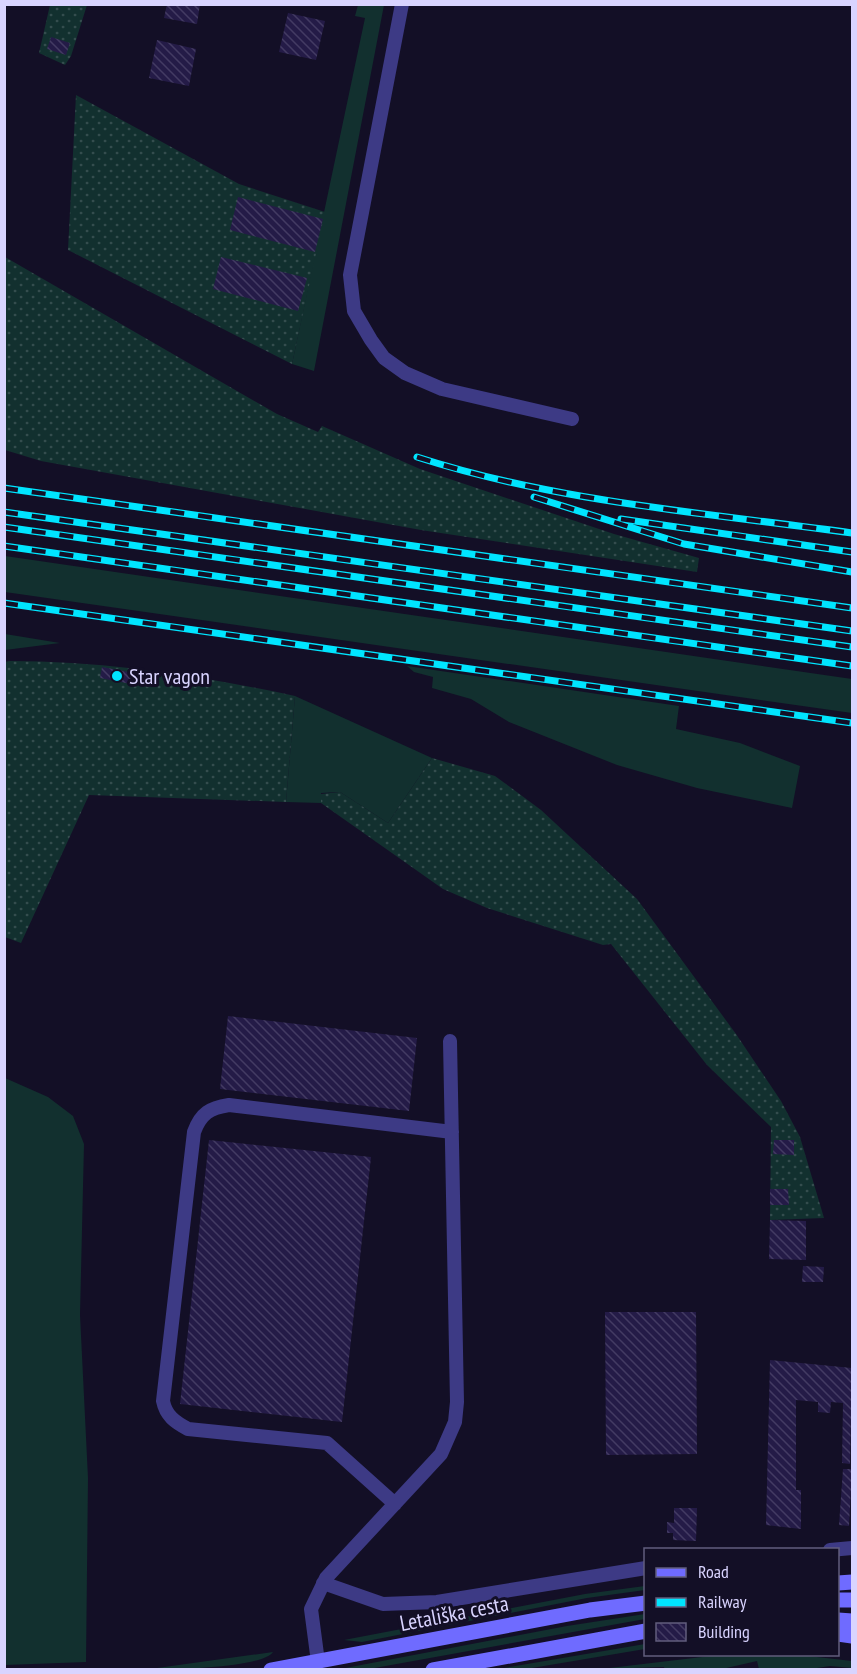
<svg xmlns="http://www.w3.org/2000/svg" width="857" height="1674" viewBox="0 0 857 1674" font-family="'PT Sans Narrow',sans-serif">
<defs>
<pattern id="garden-dots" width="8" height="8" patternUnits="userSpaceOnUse" patternTransform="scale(1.5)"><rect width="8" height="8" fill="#12302f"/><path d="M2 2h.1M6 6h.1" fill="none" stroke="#344d4e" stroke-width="1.8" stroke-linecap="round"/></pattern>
<pattern id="building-back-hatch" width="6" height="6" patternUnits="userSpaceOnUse" patternTransform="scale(1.5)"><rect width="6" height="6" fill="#241b47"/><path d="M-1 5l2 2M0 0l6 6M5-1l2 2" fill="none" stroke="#433b63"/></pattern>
</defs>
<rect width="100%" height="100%" fill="#130f26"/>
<!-- grass -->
<path fill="#12302f" d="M358,5H384L314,371L292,364L365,18L355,16Z
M5,556L852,679V713L5,592Z
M5,634L60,643L5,650Z
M407,666L679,706L676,729L740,743L800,766L792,808L697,788L617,765L509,722L471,699L432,688L433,677L414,672Z
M295,696L432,758L388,823L340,792L321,793V803L286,802Z
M5,1078L48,1097L73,1116L84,1144L80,1315L88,1478L86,1662L5,1665Z
M645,1586V1590L587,1598L362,1642L344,1640L585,1594Z
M645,1614V1619L369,1669H340L567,1626Z
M645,1644V1649L526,1669H498Z
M273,1652C262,1668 172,1670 150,1669Z
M719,1655L808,1656L852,1661V1668L830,1666L804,1670L759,1669L757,1661L722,1669L665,1670L664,1667L601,1669Z"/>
<!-- garden -->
<path fill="url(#garden-dots)" d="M50,5H87L71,56L65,65L39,53Z
M76,95L239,184L325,212L292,364L68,250Z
M5,257L277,414L318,432L322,426L420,469L614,534L699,558L697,572L421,530L41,461L5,450Z
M10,661C105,661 202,676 295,696L286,802L89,795L21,943L5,937L4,662Z
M432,758L495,776L541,810L637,899L736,1034L781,1101L800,1137L824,1218L770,1220L771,1127L707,1065L611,944L603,945L487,908L443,889L321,803V794L340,792L388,823Z"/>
<!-- building -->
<path fill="url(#building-back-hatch)" d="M167,4H200L197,24L164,18Z
M288,13L325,21L316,60L279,52Z
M51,37L70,43L66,55L47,49Z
M157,40L196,49L189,86L149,78Z
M238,197L323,219L315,252L230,230Z
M221,257L307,278L298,311L213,289Z
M102,667L134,673L131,684L100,678Z
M228,1016L417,1038L409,1111L220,1089Z
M209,1140L371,1157L342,1422L180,1404Z
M774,1140H794V1155L773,1154Z
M770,1189H788L789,1205H770Z
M770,1220L806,1221V1260L769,1259Z
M803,1266L824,1267L823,1282H802Z
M605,1312H696L697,1454L606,1455Z
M770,1360L852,1368L850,1464L842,1463L843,1403L831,1402L830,1413L818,1412V1402L796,1400V1490H801V1529L766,1525Z
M843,1469H852L849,1526L839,1525Z
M674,1508H697L696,1541L673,1540V1533H667V1522L674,1523Z"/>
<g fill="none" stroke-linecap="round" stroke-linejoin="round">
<!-- lane -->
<path stroke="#3d3a85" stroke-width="14" d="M402,4L350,275L354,311L371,340L384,358L405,373L442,389L572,419
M395,1504L327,1443L188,1429C175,1422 166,1416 163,1401L194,1132C201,1113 210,1108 229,1105L452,1132
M830,1550L852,1548
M323,1583L383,1604L437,1602L646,1568
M318,1662L311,1609L326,1578L441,1454L455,1422L457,1402L450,1041"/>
<!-- secondary -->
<path stroke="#6f6bff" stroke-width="15" d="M838,1583L852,1582
M838,1600H852
M838,1620L852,1621
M838,1634L852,1636
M271,1670L590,1610L646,1603
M433,1670L646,1631"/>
<defs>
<path id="rail" d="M417,457C556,502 708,513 852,533
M4,488L852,608
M534,497L684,544L852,572
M4,512L852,631
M621,519L852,552
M4,527L852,647
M4,546L852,666
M4,603L852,723"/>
</defs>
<!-- rail casing -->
<use href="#rail" stroke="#00e5ff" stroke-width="7"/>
<!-- rail -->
<use href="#rail" stroke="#130f26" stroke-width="4.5" stroke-dasharray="14" stroke-linecap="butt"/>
</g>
<!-- markers -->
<circle fill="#00e5ff" stroke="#130f26" stroke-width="2" cx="117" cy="676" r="6"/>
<g text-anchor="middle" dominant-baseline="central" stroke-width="6" stroke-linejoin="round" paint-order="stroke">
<!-- poi labels -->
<g font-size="22" fill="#d9d4ff" stroke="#130f26" text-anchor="start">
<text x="129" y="676">Star vagon</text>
</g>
<!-- street labels -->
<g font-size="22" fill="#d9d4ff" stroke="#130f26">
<text transform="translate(454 1613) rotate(-11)">Letališka cesta</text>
</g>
</g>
<!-- border -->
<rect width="857" height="1674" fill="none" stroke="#d9d4ff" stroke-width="12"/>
<!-- legend -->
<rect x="644" y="1548" width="195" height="108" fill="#130f26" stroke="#625e7d" stroke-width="1.5"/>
<rect x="656" y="1568" width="30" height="9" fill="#6f6bff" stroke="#625e7d" stroke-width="1.5"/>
<text x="698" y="1578" font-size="18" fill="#d9d4ff">Road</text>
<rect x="656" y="1598" width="30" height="9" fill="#00e5ff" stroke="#625e7d" stroke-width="1.5"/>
<text x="698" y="1608" font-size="18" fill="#d9d4ff">Railway</text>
<rect x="656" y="1623" width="30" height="18" fill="url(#building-back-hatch)" stroke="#625e7d" stroke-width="1.5"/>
<text x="698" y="1638" font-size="18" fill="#d9d4ff">Building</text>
</svg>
